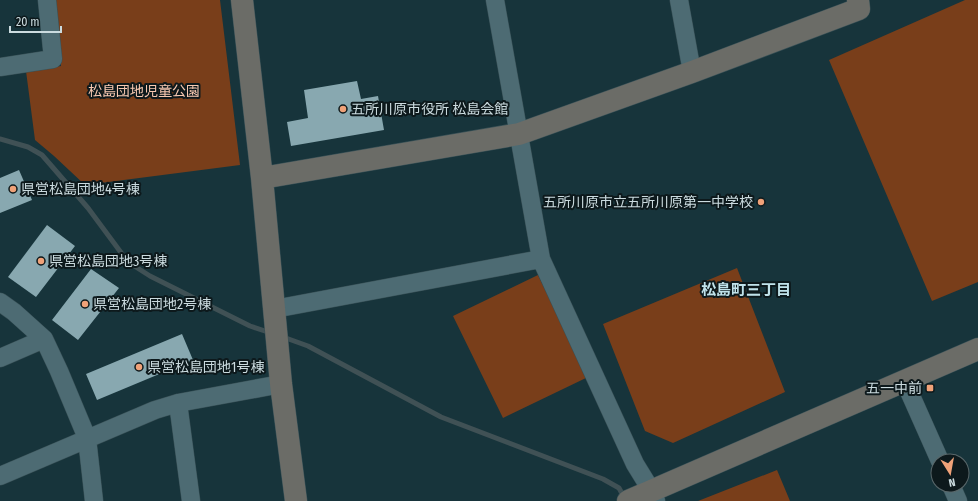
<svg xmlns="http://www.w3.org/2000/svg" width="978" height="501" viewBox="0 0 978 501" font-family="'Fira Sans Condensed','Noto Sans JP',sans-serif">
<rect width="100%" height="100%" fill="#17343b"/>
<!-- green -->
<path fill="#793e1a" d="M54,0H220L240,165L85,185L54,156L35,140L26,71L61,66Z
M965,0H978V282L932,301L829,60Z
M737,268L785,392L673,443L645,431L603,324Z
M538,275L588,377L503,418L453,316Z
M777,470L790,501H698Z"/>
<g fill="none" stroke-linecap="round" stroke-linejoin="round">
<!-- stream -->
<path stroke="#405155" stroke-width="5" d="M0,139L28,147L42,155L88,208L128,262L150,276L250,326L271,333
M283,337L308,346L441,417L603,479L619,488L625,499"/>
</g>
<!-- building -->
<path fill="#88a8b0" d="M357,81L361,99L378,96L384,130L291,146L287,122L308,118L304,90Z
M19,170L32,200L0,213V178Z
M47,225L75,246L36,297L8,277Z
M91,269L119,288L78,340L52,320Z
M182,334L193,360L97,400L86,374Z"/>
<g fill="none" stroke-linecap="round" stroke-linejoin="round">
<defs>
<path id="street" d="M495,0L541,259L635,464L651,490L656,501
M679,0L692,72
M0,67L53,59L47,0
M0,302L14,312L44,339L59,371L87,438L94,501
M274,309L541,259
M0,358L44,339
M904,380L940,461
M178,403L191,501
M0,476L155,410L178,403L281,384
M951,485L958,501"/>
<path id="secondary" d="M242,0L262,178L281,384L296,501
M262,178L519,134L692,72L859,9L858,0
M628,501L978,349"/>
</defs>
<!-- street casing -->
<use href="#street" stroke="#395157" stroke-width="19"/>
<!-- secondary casing -->
<use href="#secondary" stroke="#395157" stroke-width="23"/>
<!-- street -->
<use href="#street" stroke="#4d6b73" stroke-width="18"/>
<!-- secondary -->
<use href="#secondary" stroke="#6b6c67" stroke-width="22"/>
</g>
<!-- markers -->
<g fill="#f0a279" stroke="#0d191c" stroke-width="1.5">
<circle cx="343" cy="109" r="4"/>
<circle cx="13" cy="189" r="4"/>
<circle cx="761" cy="202" r="4"/>
<circle cx="41" cy="261" r="4"/>
<circle cx="85" cy="304" r="4"/>
<circle cx="139" cy="367" r="4"/>
<rect x="926" y="384" width="8" height="8" rx="2"/>
</g>
<g text-anchor="middle" dominant-baseline="central" stroke-width="4" stroke-linejoin="round" paint-order="stroke">
<!-- park labels -->
<g font-size="14" fill="#f8c9b1" stroke="#0d191c">
<text x="144" y="91">松島団地児童公園</text>
</g>
<!-- poi labels -->
<g font-size="14" fill="#cbdbdf" stroke="#0d191c" text-anchor="start">
<text x="351" y="109">五所川原市役所 松島会館</text>
<text x="21" y="189">県営松島団地4号棟</text>
<text x="753" y="202" text-anchor="end">五所川原市立五所川原第一中学校</text>
<text x="49" y="261">県営松島団地3号棟</text>
<text x="93" y="304">県営松島団地2号棟</text>
<text x="147" y="367">県営松島団地1号棟</text>
<text x="922" y="388" text-anchor="end">五一中前</text>
</g>
<!-- neighbourhood labels -->
<g font-size="15" font-weight="bold" fill="#c0e2ea" stroke="#0d191c">
<text x="746" y="290">松島町三丁目</text>
</g>
</g>
<!-- north arrow -->
<g transform="translate(950 473) rotate(169)"><circle r="19" fill="#0d191c" stroke="#59676a"/>
<path d="M0-3L7 15L0 10L-7 15Z" fill="#f0a279"/>
<text y="-6" font-size="11" font-weight="bold" text-anchor="middle" fill="#cbdbdf">N</text>
</g>
<!-- scale -->
<path d="M10 26v6h51v-6" fill="none" stroke="#cbdbdf" stroke-width="2"/>
<text x="16" y="26" font-size="12" fill="#cbdbdf" stroke="#0d191c" stroke-width="3" paint-order="stroke">20 m</text>
</svg>
